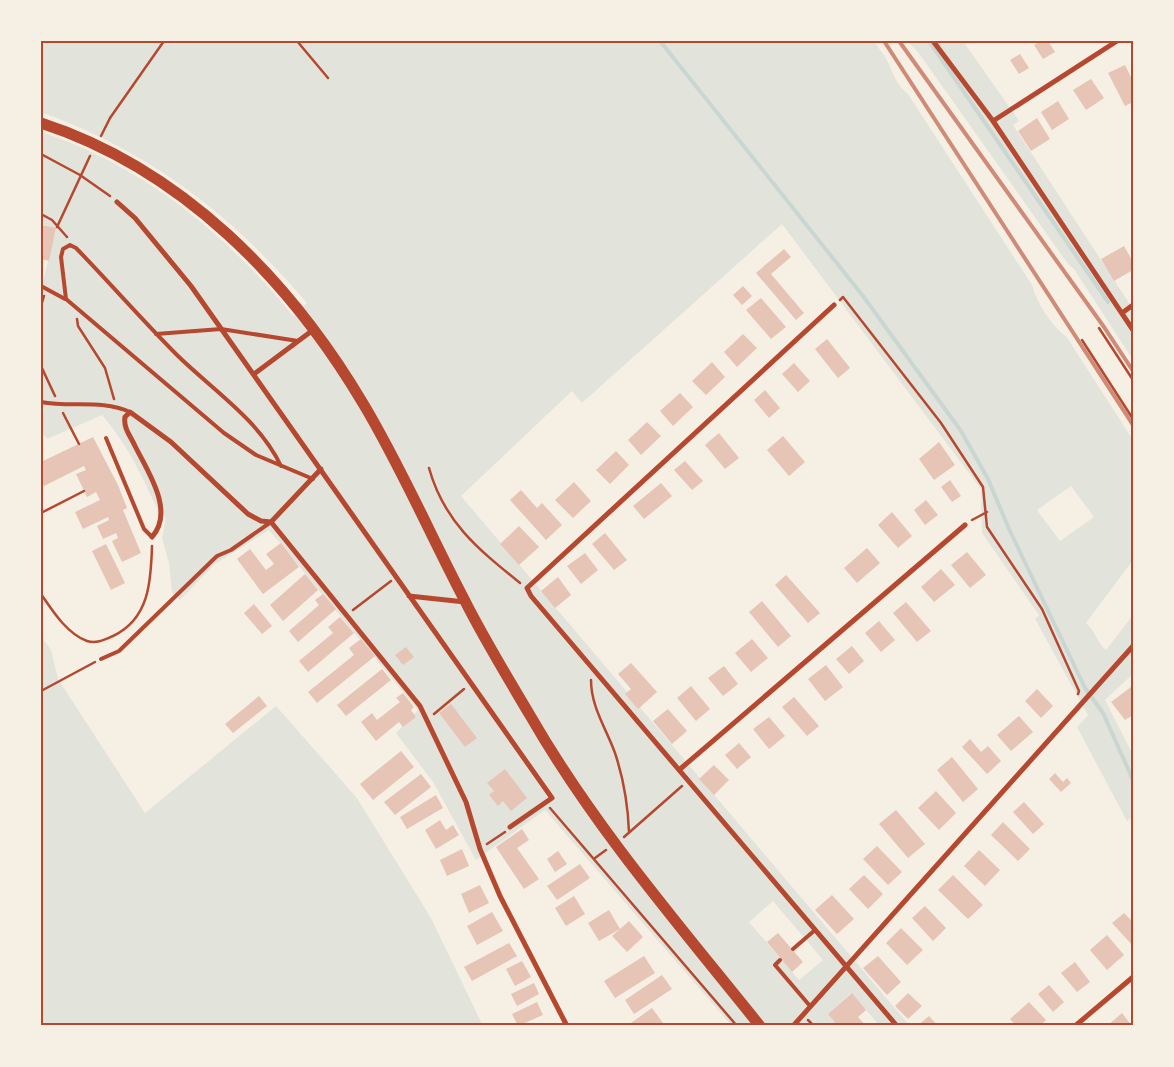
<svg xmlns="http://www.w3.org/2000/svg" width="1174" height="1067" viewBox="0 0 1174 1067" font-family="Lato,sans-serif">
<rect width="100%" height="100%" fill="#f6efe4"/>
<!-- green -->
<path fill="#e2e4dc" fill-rule="evenodd" d="M41,41H874C878,48 885,55 888,62C893,74 897,86 908,94L1032,285C1036,301 1052,327 1066,336L1133,440V560L1086,623C1096,631 1096,642 1106,650L1133,615V674L1105,700L1133,755V816L1127,821L1077,727L1088,715L1035,619L1039,615L982,533L981,489L782,224L582,403L572,391L461,496L910,1026H880L851,993L828,1014L838,1026H732L545,810L476,860L433,782L396,733L418,710L269,530L215,564L180,600L172,593L169,563L162,538L166,517L158,515V510C141,475 128,445 102,415L47,439L41,431V290L56,229L41,225V132C142,165 227,234 293,316L307,303C231,214 152,153 41,112ZM1071,486L1094,517L1060,541L1037,510ZM773,901L823,960L799,980L749,922Z
M907,41H963L1019,121L1013,125L1133,309V360L1074,269L1068,264L918,52Z
M41,636L51,650L58,679L145,813L276,706L357,798L431,918L483,1026H41Z"/>
<g fill="none" stroke-linecap="round" stroke-linejoin="round">
<!-- stream -->
<path stroke="#c9d6d2" stroke-width="4" d="M660,41L863,296L961,431L988,479L1009,529L1085,688L1103,713L1133,780
M929,41L1108,302"/>
</g>
<!-- building -->
<path fill="#e6c5b7" d="M1041,41H1048L1055,52L1043,59L1034,45Z
M1020,54L1029,68L1019,74L1010,60Z
M1125,65L1133,81V102L1125,106L1108,73Z
M1091,79L1104,98L1086,110L1073,90Z
M1058,101L1069,119L1052,130L1041,112Z
M1037,118L1050,139L1031,151L1018,131Z
M41,225L56,228L49,261L41,259Z
M1124,246L1133,262V270L1114,281L1101,259Z
M784,249L791,257L771,274L804,313L796,320L756,273Z
M743,286L752,296L742,305L733,295Z
M761,298L786,327L771,339L746,310Z
M743,334L757,348L737,367L724,352Z
M827,339L850,368L838,378L815,349Z
M712,362L725,377L706,395L692,381Z
M794,363L810,381L798,392L782,374Z
M765,390L780,408L769,418L754,400Z
M680,393L693,407L673,426L660,411Z
M647,422L661,436L641,455L628,440Z
M719,433L739,458L725,469L705,445Z
M783,436L805,462L789,476L767,450Z
M93,437L118,485L127,508L123,510L141,553L122,562L112,541L118,538L116,533L103,539L97,526L109,520L108,517L83,529L75,512L100,500L96,492L87,497L76,474L86,470L84,466L44,486L41,480V462Z
M939,442L955,465L934,480L919,459Z
M616,451L629,465L610,484L596,470Z
M685,461L703,481L692,490L674,470Z
M950,480L961,496L952,502L941,487Z
M574,482L591,501L573,518L555,500Z
M661,483L672,496L644,519L633,506Z
M521,490L537,508L542,503L562,525L546,540L510,500Z
M926,500L938,515L925,525L914,510Z
M892,512L912,536L898,548L878,525Z
M519,526L539,547L519,565L500,544Z
M605,533L627,560L614,570L592,544Z
M281,543L299,567L263,594L237,559L250,549L266,570L274,564L266,554Z
M106,544L125,583L111,590L92,551Z
M867,548L880,563L857,583L844,568Z
M967,552L986,575L970,588L951,565Z
M585,553L598,570L581,584L567,566Z
M941,569L955,585L934,602L921,587Z
M305,574L318,590L283,621L270,605Z
M786,575L820,613L808,623L775,585Z
M558,577L571,595L555,608L541,591Z
M323,594L336,609L298,642L289,631L319,605L315,600Z
M762,601L791,636L778,647L749,612Z
M906,602L931,631L917,642L893,613Z
M254,604L272,626L262,634L244,613Z
M340,617L354,633L308,672L299,661L333,633L328,627Z
M879,621L895,640L881,652L865,633Z
M361,639L375,656L317,703L308,692L354,655L349,648Z
M752,639L768,658L751,672L735,653Z
M852,646L864,661L849,674L836,659Z
M406,647L414,657L403,665L395,655Z
M631,663L657,692L638,709L625,694L631,689L618,674Z
M826,665L843,687L825,701L808,679Z
M724,666L738,684L723,696L708,678Z
M382,669L391,680L346,716L337,705Z
M691,686L710,709L696,721L677,698Z
M1131,687L1133,715L1125,720L1111,702Z
M1037,689L1053,706L1041,718L1025,701Z
M403,693L414,707L411,710L416,717L403,727L399,722L376,741L361,722L372,713L377,720L400,702L396,698Z
M259,696L267,706L233,733L225,724Z
M794,697L819,726L807,736L782,707Z
M451,704L477,738L465,747L439,713Z
M668,709L687,731L672,744L653,721Z
M1019,716L1033,732L1011,751L997,735Z
M769,717L785,736L769,749L753,729Z
M970,739L981,752L988,746L1001,761L987,774L962,747Z
M739,743L751,757L737,769L725,755Z
M401,751L414,767L373,800L360,784Z
M952,757L978,789L963,802L937,770Z
M714,765L729,780L714,795L699,779Z
M505,769L527,798L511,811L503,801L498,806L489,795L494,791L487,783Z
M1055,773L1063,782L1067,778L1071,783L1061,792L1049,779Z
M421,774L431,787L395,815L384,802Z
M936,791L956,813L939,830L918,808Z
M436,795L443,808L407,829L400,817Z
M1024,802L1044,824L1033,834L1013,812Z
M896,810L925,844L908,858L879,824Z
M440,820L446,830L453,825L459,835L436,849L425,830Z
M1003,822L1030,849L1018,861L991,835Z
M522,829L529,840L517,848L539,879L524,889L496,847Z
M877,846L902,872L888,885L863,859Z
M462,849L469,866L447,876L440,860Z
M979,850L1000,870L985,886L964,866Z
M558,851L567,864L555,872L547,859Z
M580,864L590,878L557,900L547,886Z
M864,875L883,894L868,909L849,889Z
M953,875L983,905L968,919L938,890Z
M480,885L489,903L469,913L461,894Z
M832,895L854,919L837,934L815,910Z
M574,896L585,914L566,926L555,908Z
M925,906L946,928L933,941L912,918Z
M609,910L620,929L629,921L643,937L627,952L612,936L620,929L599,941L588,923Z
M492,912L503,931L477,945L467,926Z
M1124,913L1133,922V946L1112,923Z
M901,928L923,950L907,965L886,943Z
M778,933L803,962L792,972L767,942Z
M1107,935L1124,955L1107,970L1090,950Z
M509,943L517,956L472,981L464,967Z
M644,956L655,973L615,998L604,981Z
M878,956L901,982L887,995L863,968Z
M522,961L531,977L515,986L506,969Z
M1075,962L1090,982L1077,992L1061,973Z
M662,975L672,989L634,1014L625,1000Z
M534,983L539,994L517,1006L511,994Z
M1049,985L1064,1002L1053,1012L1038,994Z
M852,993L866,1010L858,1017L866,1026H838L828,1014Z
M908,993L922,1006L908,1019L895,1006Z
M537,1002L543,1015L518,1026L512,1014Z
M1029,1002L1046,1020L1040,1026H1016L1010,1019Z
M652,1008L663,1023L658,1026H633L631,1023Z
M1122,1013L1132,1026H1107Z
M929,1016L938,1026H917Z"/>
<g fill="none" stroke-linecap="round" stroke-linejoin="round">
<!-- path -->
<path stroke="#b5482f" stroke-width="2.5" d="M297,41L328,78
M101,136L110,118L164,41
M41,154L80,175L110,196
M41,214L52,220L67,237
M57,227L90,156
M840,300L843,297L941,423L983,487L987,527L1042,609L1079,691L1078,694
M41,306L44,296
M77,319L78,326L105,368L114,399
M1099,328L1133,380
M1082,340L1133,419
M41,366L55,396
M63,413L79,444
M429,468C444,522 478,549 520,583
M41,513L84,491
M972,520L987,512
M41,594C52,610 67,634 87,641C96,644 104,640 113,636C149,619 151,582 152,546
M353,610L391,581
M591,680C591,707 606,728 615,753C623,777 628,807 629,832
M41,691L95,662
M434,714L464,689
M550,808L737,1026
M624,837L682,786
M487,844L505,832
M595,858L606,850
M808,1020L814,1026"/>
<!-- service -->
<path stroke="#b5482f" stroke-width="4" d="M41,286L65,299
M156,334L221,329L298,341
M41,402C71,408 101,399 130,412
M106,438L144,529L152,537
M281,466C259,420 214,391 178,356C143,321 110,283 76,248L70,245L63,249L61,257L66,299L224,433L256,455L313,479
M101,659L119,651L217,556L231,550L271,522
M793,949L815,930
M780,960L775,965L810,1006"/>
<!-- minor -->
<path stroke="#b5482f" stroke-width="5" d="M933,41L993,121L1133,330
M993,121L1117,41
M117,202L135,218L191,286L552,798L510,827
M834,305L527,588L531,596L897,1026
M1122,313L1133,305
M254,374L313,330
M271,522L420,706L466,802L480,849L500,896L567,1026
M271,522L321,469
M152,537C175,511 148,472 135,446C131,437 123,428 125,417L130,412L171,442L248,514L261,521L271,522
M409,596L465,602
M679,770L965,525
M793,1026L1133,646
M1075,1026L1133,977"/>
<!-- primary -->
<path stroke="#b5482f" stroke-width="11" d="M41,123C182,169 290,280 364,405C401,467 430,534 464,599C484,639 508,678 531,717C595,828 680,926 760,1026"/>
<!-- rail -->
<path stroke="#cf8b77" stroke-width="4" d="M884,41L1133,425
M899,41L1104,327L1133,371"/>
</g>
<!-- border -->
<rect width="1174" height="1067" fill="none" stroke="#f6efe4" stroke-width="85"/>
<rect x="42" y="42" width="1090" height="982" fill="none" stroke="#b5482f" stroke-width="2"/>
</svg>
